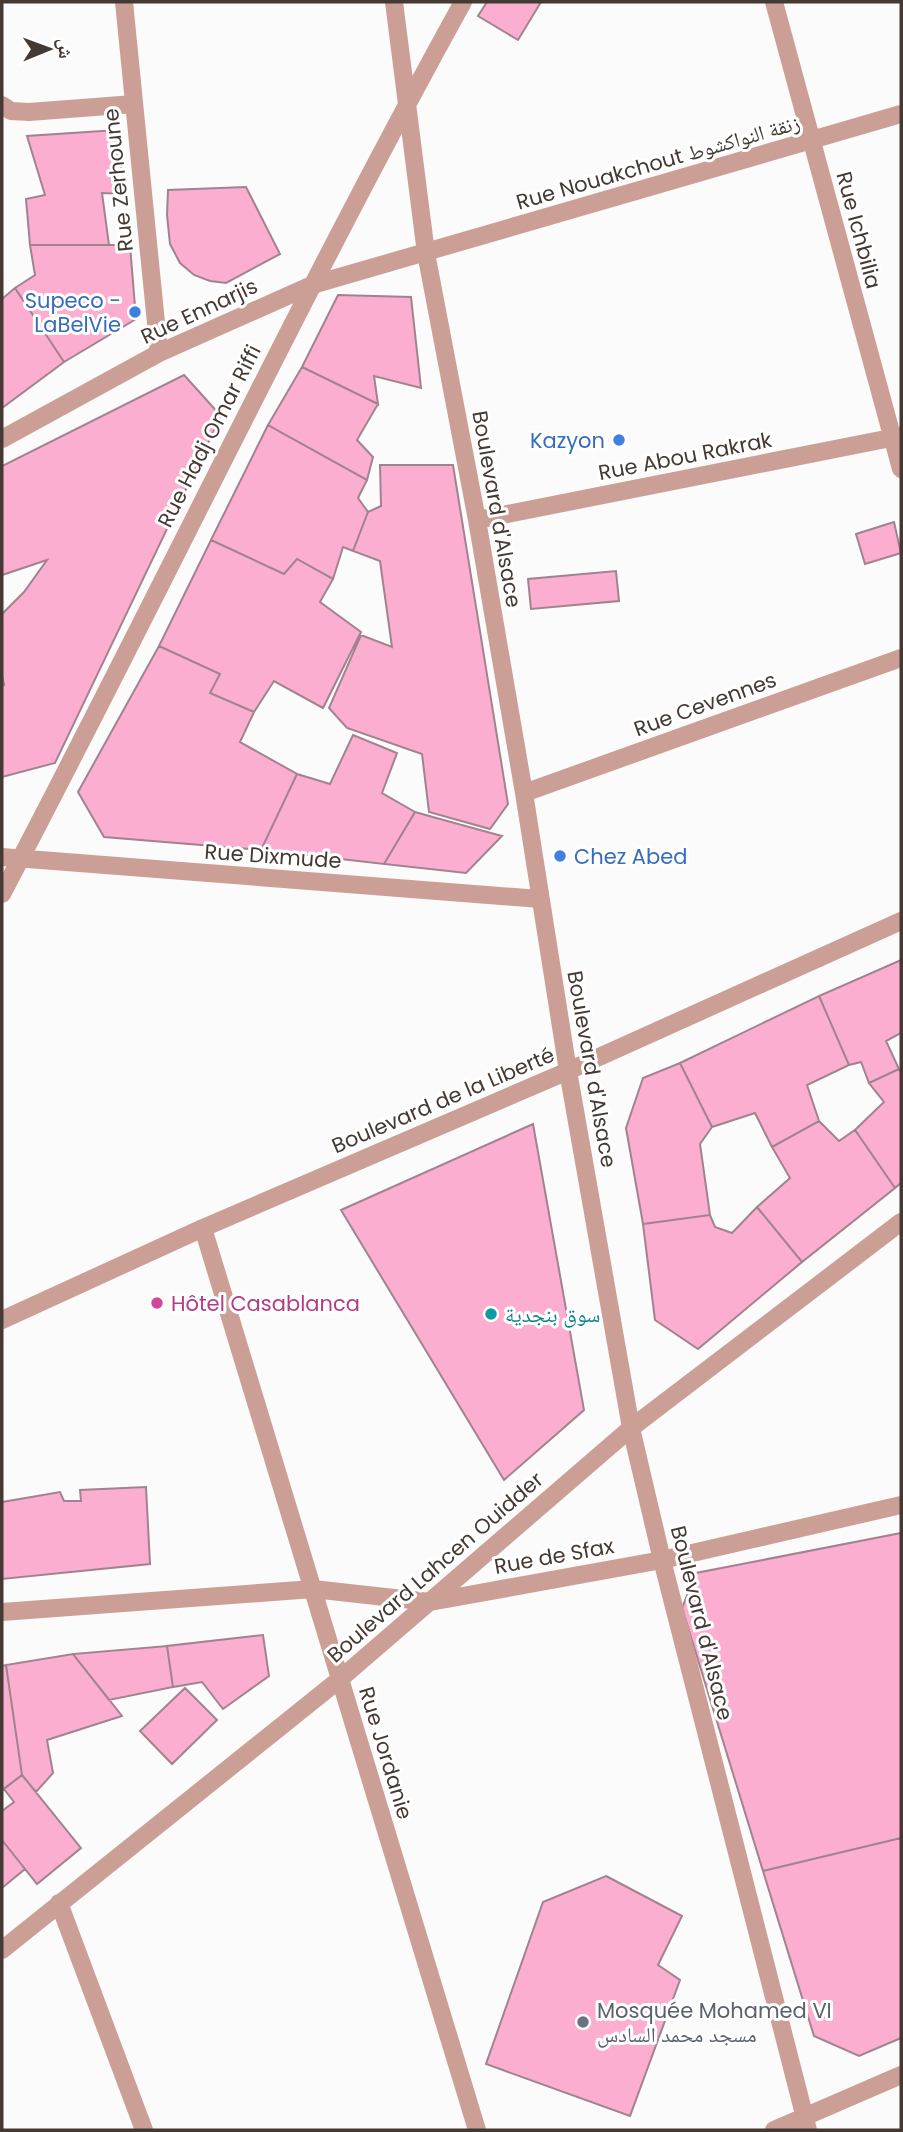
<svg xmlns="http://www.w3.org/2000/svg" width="903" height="2132" viewBox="0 0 903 2132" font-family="Poppins,'Noto Naskh Arabic',sans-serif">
<rect width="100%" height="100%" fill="#fbfbfb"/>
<!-- building -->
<path fill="#fcaed0" stroke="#a1838f" stroke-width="2" d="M487,2H541L518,40L478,16Z
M117,130L124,194L102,193L109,245H30L26,199L45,195L27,136Z
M246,187L280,254L226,283L210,281L194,275L180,263L170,244L167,215L168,190Z
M30,245H130L136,319L64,362L15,288L35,275Z
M15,288L64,362L2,408V299Z
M338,295L411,297L421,388L374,376L378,404L302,367Z
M302,367L378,404L357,440L373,457L367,480L268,425Z
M184,375L221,416L55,763L2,777V686L4,685L2,675V614L24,592L47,560L2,575V466Z
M268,425L367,480L358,498L368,512L353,551L343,547L333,579L297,559L284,574L211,540Z
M380,465H453L508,804L490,829L429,812L422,754L347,728L329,708L361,635L392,647L380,561L353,551L368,512L381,506Z
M894,522L901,553L865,564L856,534Z
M211,540L284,574L297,559L333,579L320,602L361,632L323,708L274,681L254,712L210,693L220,674L159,646Z
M616,571L619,601L531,609L528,579Z
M159,646L220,674L210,693L254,712L240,742L297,774L261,850L104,837L78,792Z
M353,735L397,753L382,793L415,812L384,864L261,850L297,774L330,784Z
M415,812L440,819L502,836L466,873L384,864Z
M901,960V1033L886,1041L899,1069L869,1083L861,1062L849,1065L819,996Z
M819,996L849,1065L807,1085L819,1121L772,1147L755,1113L712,1127L680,1063Z
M680,1063L712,1127L700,1144L710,1215L643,1224L626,1128L643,1078Z
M899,1069L901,1072V1183L895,1188L855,1130L884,1102L869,1083Z
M819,1121L839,1141L855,1130L895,1188L802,1262L757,1207L790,1178L772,1147Z
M533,1124L584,1410L504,1480L341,1210Z
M757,1207L802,1262L698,1349L655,1320L643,1224L710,1215L715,1227L732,1233Z
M146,1487L150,1564L2,1579V1499V1502L60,1492L64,1501H81L80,1490Z
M901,1533V1838L763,1871L682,1608L696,1573Z
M263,1635L269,1676L223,1709L202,1682L173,1687L167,1646Z
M167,1646L173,1687L109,1700L73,1654Z
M73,1654L122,1716L47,1740L53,1773L36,1792L22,1775L6,1665Z
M6,1665L22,1775L2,1790V1666Z
M185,1688L217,1720L172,1764L140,1731Z
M22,1775L81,1848L37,1884L2,1840V1811L14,1802L4,1789Z
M901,1838V2038L859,2056L814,2036L763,1871Z
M2,1840L25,1869L2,1888Z
M606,1876L682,1916L658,1965L680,1980L630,2116L486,2064L543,1902Z"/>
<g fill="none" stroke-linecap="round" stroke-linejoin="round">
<!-- minor -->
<path stroke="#cc9f96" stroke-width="18" d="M124,2L159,353
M394,2L426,253L477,520L524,793L568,1071L631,1428L662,1560L808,2130
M774,2L901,469
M2,105L11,111L29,112L134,104
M2,439L159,353L312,285L901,114
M477,520L901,436
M524,793L901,658
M2,857L540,899
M2,894C158,598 301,295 463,2
M203,1228L477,2130
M2,1320L203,1228L568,1071L901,921
M2,1612L313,1589L430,1602L662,1560L901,1505
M59,1903L144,2130
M2,1950L340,1679L631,1428L901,1222
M774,2130L901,2075"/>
</g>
<!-- markers -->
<g fill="#3f7fe0" stroke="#fff" stroke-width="2.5">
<circle cx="135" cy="312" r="7"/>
<circle cx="619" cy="440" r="7"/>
<circle cx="560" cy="856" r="7"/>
</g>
<circle fill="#d1479c" stroke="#fff" stroke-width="2.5" cx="157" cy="1303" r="7"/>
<circle fill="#0f9aa8" stroke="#fff" stroke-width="2.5" cx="491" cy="1314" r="7"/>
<circle fill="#6b7280" stroke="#fff" stroke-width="2.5" cx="583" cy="2022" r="7"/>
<g text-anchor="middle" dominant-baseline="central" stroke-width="6" stroke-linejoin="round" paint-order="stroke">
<!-- street labels -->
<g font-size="21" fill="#453933" stroke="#fff">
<text transform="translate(658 162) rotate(-16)">Rue Nouakchout زنقة النواكشوط</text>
<text transform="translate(118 180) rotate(-96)">Rue Zerhoune</text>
<text transform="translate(859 230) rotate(75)">Rue Ichbilia</text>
<text transform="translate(199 311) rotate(-25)">Rue Ennarjis</text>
<text transform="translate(209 436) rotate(-63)">Rue Hadj Omar Riffi</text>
<text transform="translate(685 456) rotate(-11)">Rue Abou Rakrak</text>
<text transform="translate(497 509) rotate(80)">Boulevard d'Alsace</text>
<text transform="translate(705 704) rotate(-20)">Rue Cevennes</text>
<text transform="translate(273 856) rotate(4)">Rue Dixmude</text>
<text transform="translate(592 1069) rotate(80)">Boulevard d'Alsace</text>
<text transform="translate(443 1100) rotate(-23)">Boulevard de la Liberté</text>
<text transform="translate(554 1556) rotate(-10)">Rue de Sfax</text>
<text transform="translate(435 1567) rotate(-41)">Boulevard Lahcen Ouidder</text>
<text transform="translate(702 1623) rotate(76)">Boulevard d'Alsace</text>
<text transform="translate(386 1753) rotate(73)">Rue Jordanie</text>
</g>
<!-- shop labels -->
<g font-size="21" fill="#366cbe" stroke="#fff" text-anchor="end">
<text x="121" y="300">Supeco -<tspan x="121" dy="24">LaBelVie</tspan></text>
<text x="605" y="440">Kazyon</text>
<text x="574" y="856" text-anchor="start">Chez Abed</text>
</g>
<!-- hotel labels -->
<g font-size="21" fill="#b23c85" stroke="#fff" text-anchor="start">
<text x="171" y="1303">Hôtel Casablanca</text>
</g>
<!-- culture labels -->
<g font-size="21" fill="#0d838f" stroke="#fff" text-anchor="start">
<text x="505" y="1314">سوق بنجدية</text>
</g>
<!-- worship labels -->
<g font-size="21" fill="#5b616d" stroke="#fff" text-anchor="start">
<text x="597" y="2010">Mosquée Mohamed VI<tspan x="597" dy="24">مسجد محمد السادس</tspan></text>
</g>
</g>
<!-- border -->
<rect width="903" height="2132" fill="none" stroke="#453933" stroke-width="7"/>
<!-- north arrow -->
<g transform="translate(49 49) rotate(89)" stroke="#ffffff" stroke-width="5" paint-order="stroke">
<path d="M0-5L12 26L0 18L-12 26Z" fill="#453933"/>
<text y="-10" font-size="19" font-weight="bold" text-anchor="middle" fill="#453933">ش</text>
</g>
</svg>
